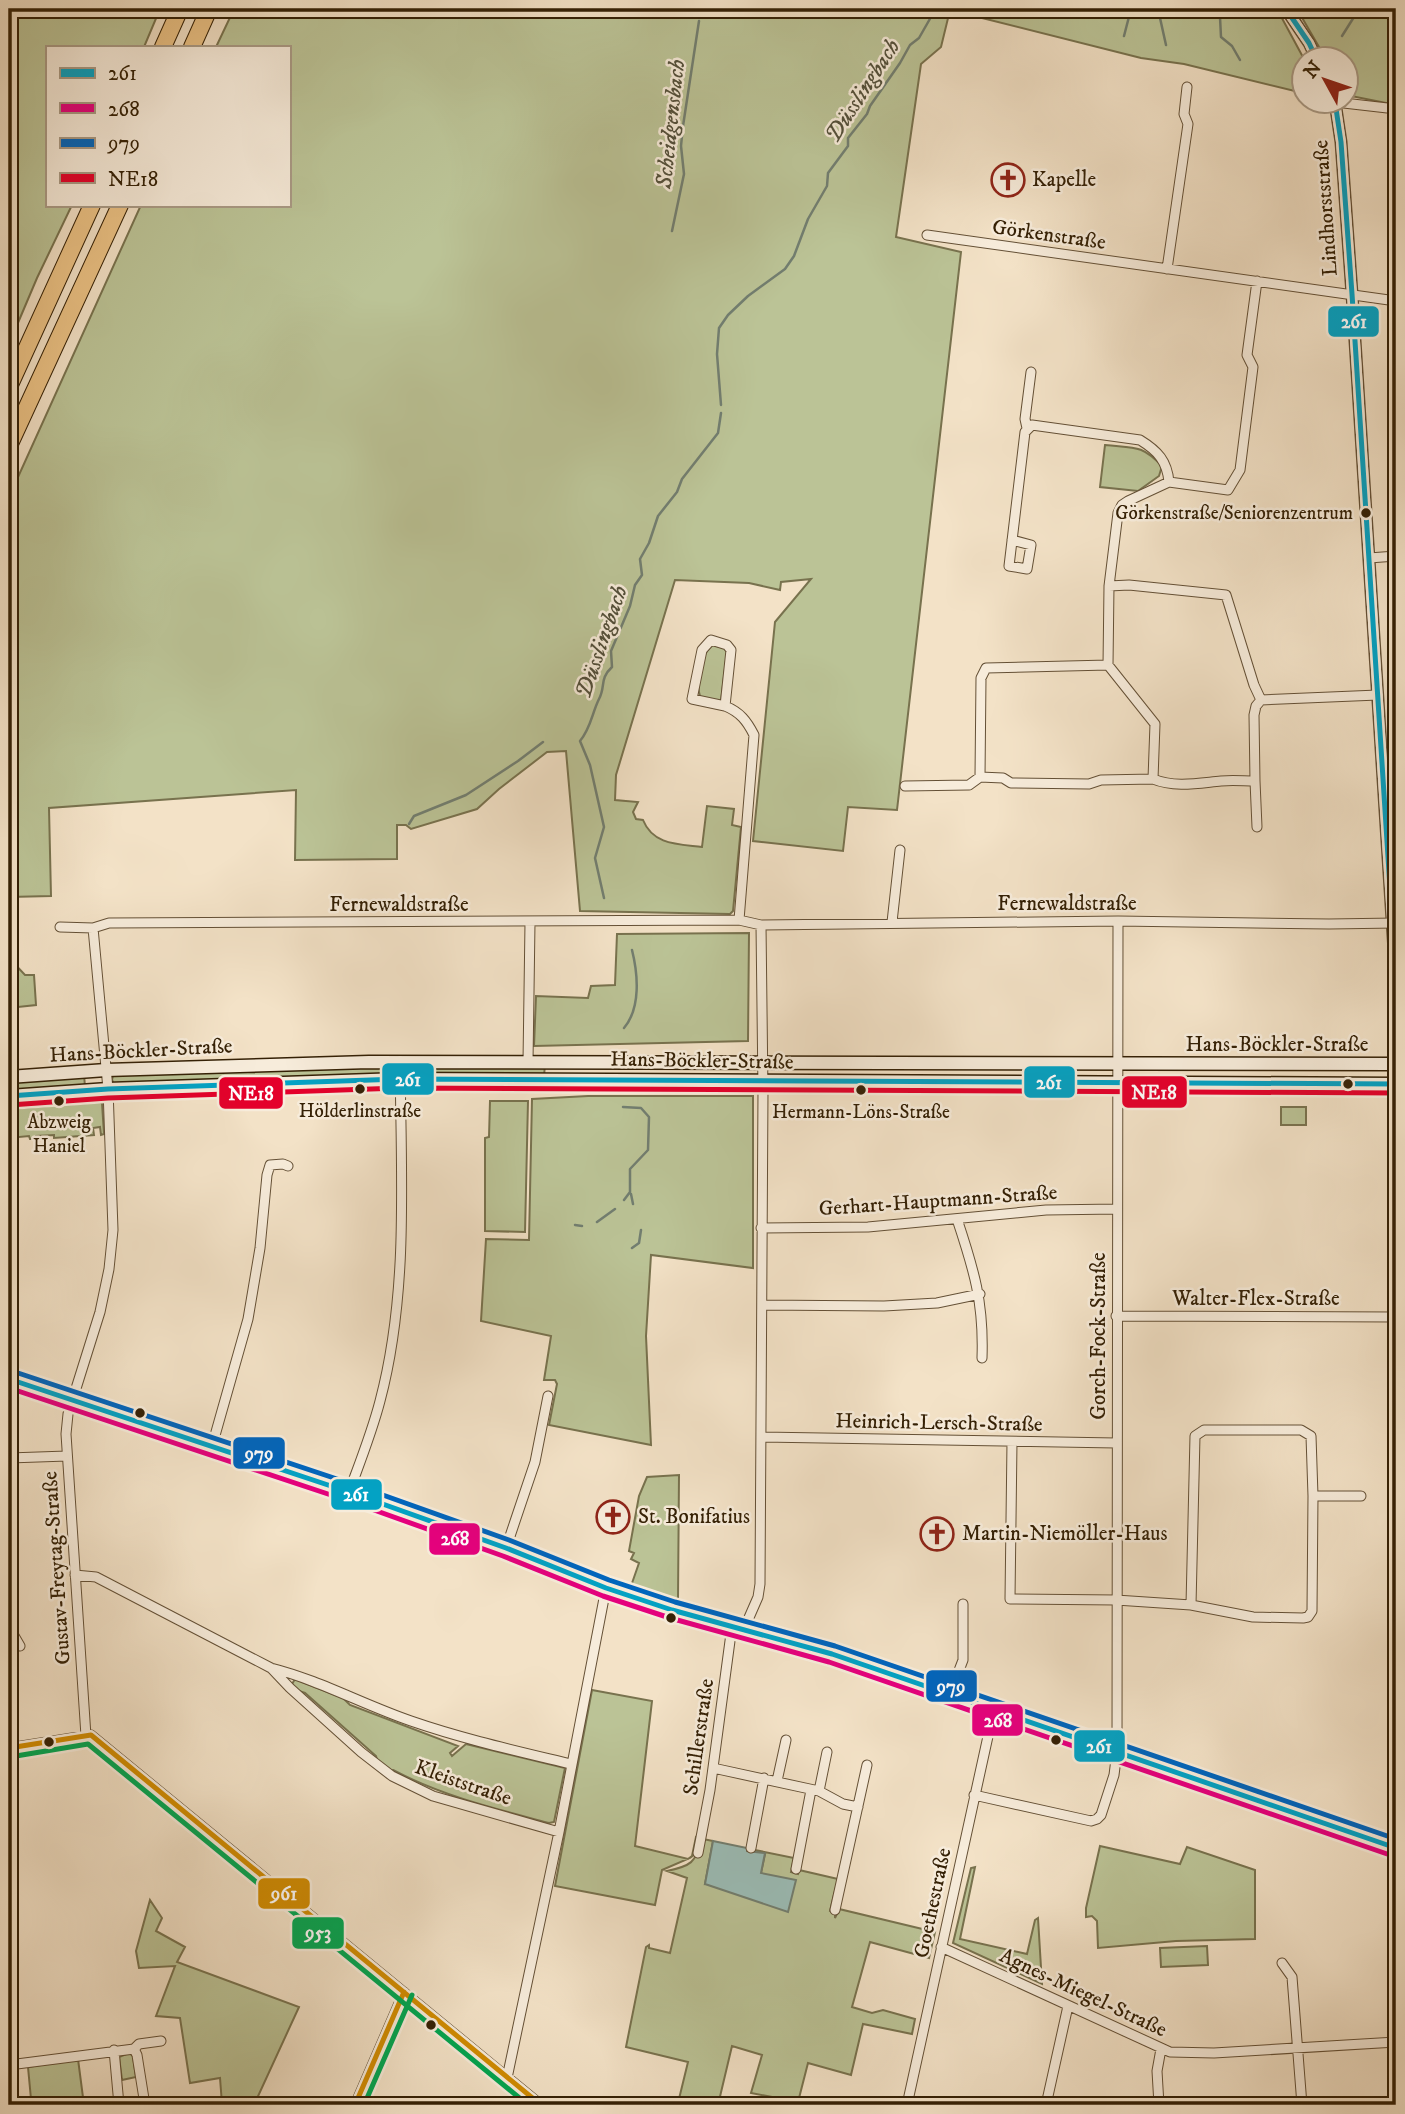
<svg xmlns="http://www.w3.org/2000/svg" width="1405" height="2114" viewBox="0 0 1405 2114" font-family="'IM FELL DW Pica',serif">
<rect width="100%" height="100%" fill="#f3e2c7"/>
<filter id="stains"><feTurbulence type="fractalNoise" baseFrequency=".00286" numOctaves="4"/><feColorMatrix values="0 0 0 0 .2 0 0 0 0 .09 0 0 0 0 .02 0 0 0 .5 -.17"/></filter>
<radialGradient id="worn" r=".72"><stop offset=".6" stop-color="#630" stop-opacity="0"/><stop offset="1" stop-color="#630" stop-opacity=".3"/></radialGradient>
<!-- green -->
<path fill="#bbc396" stroke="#78724e" stroke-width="2" d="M9,9H160L144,47H47V205H72L37,278L9,344Z
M234,9H1277L1304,59L1303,93L1184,64L1141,58L950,10L941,47L921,64L896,237L961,252L897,810L848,807L843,851L753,841L775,622L811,579L781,582L780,590L749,583L675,580L616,775L615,800L638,802L633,812L636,819L643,820C653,845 678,844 702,847L707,806L734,809L732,825L741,827L733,911L730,914L580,911L566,751L547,752L499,789L477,809L411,829L406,825H397V859L295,860L296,790L49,808L51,896L9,897V497L141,205H289V47H216Z
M1297,9H1396V105L1346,95V60L1326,59Z
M1105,445C1134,448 1141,444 1162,466L1159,476L1138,491L1100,487Z
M713,645L724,648L727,652L721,701L701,698C695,687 701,652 713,645Z
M749,933L748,1041L534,1046L536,996L588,998L591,986L615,985L617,934Z
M9,958L25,975H34L36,1005L9,1008Z
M386,1064V1077L114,1084L112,1080L113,1075Z
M545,1065L544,1076L405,1073V1066Z
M84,1074L85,1087L9,1092V1080Z
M588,1096H753V1268L651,1255L646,1336L651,1445L549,1425L557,1384L555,1380H544L551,1336L481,1321L486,1239L529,1240L532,1099Z
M490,1101H528L525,1232L485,1231V1138L489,1137Z
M100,1102L102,1103L104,1134L101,1135L100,1127L93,1128L94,1135L54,1138V1135L36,1136V1139H30L29,1136L9,1138V1109Z
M1281,1107H1306V1125H1281Z
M679,1475L678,1600L631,1586L639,1563L631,1559L634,1553L629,1551L639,1496L647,1477Z
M295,1679L343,1698L350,1705L458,1746L450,1753L452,1756L466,1744L565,1768L554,1822L549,1823C496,1809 442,1796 393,1770L391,1771L378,1763L376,1756L305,1693L299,1691L292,1684Z
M592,1690L652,1701L635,1846L688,1859L692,1856L696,1837L700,1838L694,1855L690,1858L662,1870L655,1905L555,1886Z
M703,1839L713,1841L705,1884L761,1873L765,1854L755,1850L794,1858L791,1872L798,1874L799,1870L838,1879L830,1911L835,1913V1918L839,1909L935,1932L929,1958L870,1942L852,2007L872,2013L883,2010L915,2019L912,2034L863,2024L851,2075L808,2063L798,2102L751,2093L762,2055L732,2046L718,2105H692L679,2099L688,2062L626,2047L646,1947L649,1945V1948L670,1953L687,1878L667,1871C691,1866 695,1863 703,1839Z
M1100,1846L1180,1864L1187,1847L1255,1870V1939L1176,1941L1098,1948L1097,1921L1092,1916L1086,1917V1908Z
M975,1867L960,1939L1027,1954L1035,1920L1038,1918L1042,1984L953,1943L971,1868Z
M150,1900L162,1918L156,1931L185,1947L177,1962L299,2007L254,2105H217L222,2104L220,2078L190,2083L180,2018L156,2016L175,1966L139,1968L136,1951Z
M1207,1946L1208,1965L1161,1967L1160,1948Z
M129,2053L133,2056L136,2077L122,2080L119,2057Z
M78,2059L84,2105H28L31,2099L28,2067Z"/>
<!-- water -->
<path fill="#9bbdb7" stroke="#727e70" stroke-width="2" d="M713,1841L747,1848V1851L765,1853L761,1873L796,1880L788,1912L705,1884Z"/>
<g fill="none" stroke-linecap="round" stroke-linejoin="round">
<!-- stream -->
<path stroke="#727e70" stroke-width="2.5" d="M1158,9L1166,45
M1215,9L1220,17L1221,37L1232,46L1240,60
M1124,36L1131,9
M1342,36L1359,9
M672,231L684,174L681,146L683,126L699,21
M721,405L717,354L719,328L728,315L748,296L785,269L794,256L808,219L827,186L828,173L848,146V138L867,114L870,106L900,63L910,45L919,38L935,10
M409,824L414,816L466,795L518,761L543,742
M604,898L595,858L604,827L590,765L580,741C591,728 592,713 599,699C606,686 599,679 612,667L611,651L630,606L635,585L642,575L640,559L649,543L658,516L677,492L682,479L718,433L721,413
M624,1028C641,1008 638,974 632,950
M623,1107L641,1108L649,1117L648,1150L630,1169V1192L624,1200
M631,1194L633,1204
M597,1222L615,1209
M575,1225L582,1226
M632,1248L639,1243L641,1230"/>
<defs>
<path id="minor" d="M1335,102L1396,109
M927,235L1396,301
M1167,269L1188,124L1184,114L1187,87
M1027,428L1025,419L1031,372
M1012,540L1031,545L1027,569L1009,566L1025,432L1032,425L1140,440C1158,451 1167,461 1169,482L1228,490L1240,470L1253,367L1247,355L1257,281
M1369,558L1396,556
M1109,586L1118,513L1122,505L1128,501L1169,482
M1108,665L986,668L981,678L980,777L1003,778L1011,783L1089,784L1101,780L1153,779
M1261,700L1256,706L1254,715L1255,781C1244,781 1232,780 1221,781C1199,783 1175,788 1153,779L1155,724L1108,665L1109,586L1129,585L1226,595L1254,685L1261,700L1378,695
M725,706L692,699L702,650L711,640L727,645L731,650L725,706C740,712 747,721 754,735L739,920
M1255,781L1257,827
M905,786L969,785L980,777
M892,922L900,850
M60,927L93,928L109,923L739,920L761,925L1118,921L1329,924L1396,923
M528,1062L530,923
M957,1219C974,1270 984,1303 982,1358
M761,1228L868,1227L1046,1210L1117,1209
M762,1305L884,1306L937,1303L980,1294
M1116,1316L1396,1317
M761,1437L1116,1443
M1012,1442L1010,1599L1116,1600L1191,1605L1195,1436L1204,1430H1301L1311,1436L1313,1496L1312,1611L1308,1617L1303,1618L1253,1617L1191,1605
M212,1446L248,1319L260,1248L267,1175L270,1165L283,1164L288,1166
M9,1458L67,1456
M349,1492C360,1462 372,1432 380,1401C409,1292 401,1173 400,1061
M1313,1496H1361
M506,1548L535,1462L548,1396
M75,1575L96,1577L271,1668C319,1680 364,1705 411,1721C463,1739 517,1751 571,1764
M9,1627L20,1646
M744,1629L758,1597L760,1584L763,1091L761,925
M272,1669L290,1688L361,1752L392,1776L433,1796L559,1832
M950,1694L963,1660V1604
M86,1736L66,1434L68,1414L100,1312L109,1269L113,1230L108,1089L93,928
M9,1748L91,1735L541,2105
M713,1768L819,1791L843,1804L858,1807
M777,1781L786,1740
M819,1791L827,1752
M974,1795L1091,1821L1097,1819L1101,1815L1114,1775L1117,1751L1118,921
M751,1848L764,1778
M698,1853L710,1790L732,1626
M796,1869L811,1790
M835,1910L867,1765
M941,1947L1170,2052L1214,2053L1396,2042
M1282,1963L1292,1977L1302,2105
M134,2049L139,2044L161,2041
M114,2050L119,2105
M9,2065L134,2049L137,2055L145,2105
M507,2078L559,1832L606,1588
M355,2105L404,1992
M907,2105L994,1709
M1046,2105L1068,2006
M1159,2105L1157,2071L1161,2049"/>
<path id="tertiary" d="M1286,9L1309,43L1317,60
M1335,102L1341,142L1352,294L1396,982
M9,1379L349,1492L506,1548L606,1588L672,1610L832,1654L1396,1848"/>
<path id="secondary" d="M9,1077L106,1070L369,1062L1396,1064
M9,1096L108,1089L400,1079L1396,1084"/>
<path id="motorway" d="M163,47L180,9
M192,47L209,9
M9,387L92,205
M9,446L120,205"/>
</defs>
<!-- minor casing -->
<use href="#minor" stroke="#645036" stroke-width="11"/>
<!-- tertiary casing -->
<use href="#tertiary" stroke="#645036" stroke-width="13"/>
<!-- secondary casing -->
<use href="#secondary" stroke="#342005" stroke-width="15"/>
<!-- motorway casing -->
<use href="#motorway" stroke="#342005" stroke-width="18"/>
<!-- minor -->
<use href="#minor" stroke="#f7ecdb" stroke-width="9"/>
<!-- tertiary -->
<use href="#tertiary" stroke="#f7ecdb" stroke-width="10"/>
<!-- secondary -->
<use href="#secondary" stroke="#f7ecdb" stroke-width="12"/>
<!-- motorway -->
<use href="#motorway" stroke="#eac184" stroke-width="16"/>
<defs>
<path id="bus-1" d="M1286,9L1309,43L1317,60
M1335,102L1341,142L1352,294L1396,982
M9,1096L108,1089L400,1079L1396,1084
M9,1379L349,1492L506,1548L606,1588L672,1610L832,1654L1396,1848"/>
<path id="bus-2" d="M9,1388L346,1500L503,1556L603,1596L670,1618L829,1662L1393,1856"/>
<path id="bus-3" d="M12,1371L352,1484L509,1540L609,1580L675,1602L835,1646L1396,1839"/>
<path id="bus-4" d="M10,1105L108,1098L400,1088L1396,1093"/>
<path id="bus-5" d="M9,1748L91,1735L541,2105
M355,2105L404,1992"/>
<path id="bus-6" d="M10,1757L88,1744L528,2105
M364,2105L412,1995"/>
</defs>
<!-- bus-1 casing -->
<use href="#bus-1" stroke="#f7ecdb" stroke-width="10"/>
<!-- bus-2 casing -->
<use href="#bus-2" stroke="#f7ecdb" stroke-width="10"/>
<!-- bus-3 casing -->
<use href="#bus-3" stroke="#f7ecdb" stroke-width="10"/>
<!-- bus-4 casing -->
<use href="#bus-4" stroke="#f7ecdb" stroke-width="10"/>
<!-- bus-5 casing -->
<use href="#bus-5" stroke="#f7ecdb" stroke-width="10"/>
<!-- bus-6 casing -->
<use href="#bus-6" stroke="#f7ecdb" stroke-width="10"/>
<!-- bus-1 -->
<use href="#bus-1" stroke="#03a2c4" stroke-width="5"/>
<!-- bus-2 -->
<use href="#bus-2" stroke="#e5007d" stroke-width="5"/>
<!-- bus-3 -->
<use href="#bus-3" stroke="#0065bd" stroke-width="5"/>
<!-- bus-4 -->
<use href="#bus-4" stroke="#e4002b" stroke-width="5"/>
<!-- bus-5 -->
<use href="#bus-5" stroke="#d08b01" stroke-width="5"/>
<!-- bus-6 -->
<use href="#bus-6" stroke="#00a651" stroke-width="5"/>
</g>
<!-- icons -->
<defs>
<symbol id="church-ring" viewBox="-11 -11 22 22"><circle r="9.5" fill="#f7ecdb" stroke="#8f2418" stroke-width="1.5"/><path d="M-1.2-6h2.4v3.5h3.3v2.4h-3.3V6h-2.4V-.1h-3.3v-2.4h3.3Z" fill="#8f2418"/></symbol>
</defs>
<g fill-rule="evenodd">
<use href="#church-ring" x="989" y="161" width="38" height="38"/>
<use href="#church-ring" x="594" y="1498" width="38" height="38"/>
<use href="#church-ring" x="918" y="1515" width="38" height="38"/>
</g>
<!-- markers -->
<g fill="#342005" stroke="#f7ecdb" stroke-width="2.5">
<circle cx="1366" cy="513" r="6"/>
<circle cx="1348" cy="1084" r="6"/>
<circle cx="360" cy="1089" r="6"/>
<circle cx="861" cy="1090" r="6"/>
<circle cx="59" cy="1101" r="6"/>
<circle cx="140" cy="1413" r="6"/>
<circle cx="671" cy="1618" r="6"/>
<circle cx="1056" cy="1740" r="6"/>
<circle cx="49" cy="1742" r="6"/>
<circle cx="431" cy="2025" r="6"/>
</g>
<g text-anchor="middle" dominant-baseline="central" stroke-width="5" stroke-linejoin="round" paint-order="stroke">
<!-- bus labels -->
<g font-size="19" fill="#342005" stroke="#f7ecdb">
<text x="1353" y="513" text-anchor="end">Görkenstraße/Seniorenzentrum</text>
<text x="360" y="1111">Hölderlinstraße</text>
<text x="861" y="1112">Hermann-Löns-Straße</text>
<text x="59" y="1122">Abzweig<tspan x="59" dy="24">Haniel</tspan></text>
</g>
<!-- poi labels -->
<g font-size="21" fill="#342005" stroke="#f7ecdb" text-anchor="start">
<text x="1032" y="180">Kapelle</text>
<text x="638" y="1517">St. Bonifatius</text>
<text x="962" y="1534">Martin-Niemöller-Haus</text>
</g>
<!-- street labels -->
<g font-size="21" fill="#342005" stroke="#f7ecdb">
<text transform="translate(1326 208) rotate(-94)">Lindhorststraße</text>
<text transform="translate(1049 235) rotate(8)">Görkenstraße</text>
<text x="1067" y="904">Fernewaldstraße</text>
<text x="399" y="905">Fernewaldstraße</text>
<text x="1277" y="1045">Hans-Böckler-Straße</text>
<text transform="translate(141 1051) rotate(-3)">Hans-Böckler-Straße</text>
<text transform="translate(702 1061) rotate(1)">Hans-Böckler-Straße</text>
<text transform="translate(938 1201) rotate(-4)">Gerhart-Hauptmann-Straße</text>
<text x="1256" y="1299">Walter-Flex-Straße</text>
<text transform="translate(1099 1336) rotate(-90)">Gorch-Fock-Straße</text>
<text transform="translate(939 1423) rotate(1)">Heinrich-Lersch-Straße</text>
<text transform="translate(57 1568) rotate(-94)">Gustav-Freytag-Straße</text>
<text transform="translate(699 1737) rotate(-82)">Schillerstraße</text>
<text transform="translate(463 1783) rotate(19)">Kleiststraße</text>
<text transform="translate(933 1903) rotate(-78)">Goethestraße</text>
<text transform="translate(1083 1993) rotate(25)">Agnes-Miegel-Straße</text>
</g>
<!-- water labels -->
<g font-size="23" font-style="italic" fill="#534f3a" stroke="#f7ecdb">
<text transform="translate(863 91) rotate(-57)">Düsslingbach</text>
<text transform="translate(671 124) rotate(-84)">Scheidgensbach</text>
<text transform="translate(602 642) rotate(-71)">Düsslingbach</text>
</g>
</g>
<g stroke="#f7ecdb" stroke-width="2.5">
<rect x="1327" y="305" width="53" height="33" rx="7" fill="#03a2c4"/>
<rect x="381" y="1062" width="54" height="34" rx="7" fill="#03a2c4"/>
<rect x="1023" y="1065" width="53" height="34" rx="7" fill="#03a2c4"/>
<rect x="1121" y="1075" width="67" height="34" rx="7" fill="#e4002b"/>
<rect x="218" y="1076" width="66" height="34" rx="7" fill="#e4002b"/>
<rect x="232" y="1436" width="54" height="34" rx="7" fill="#0065bd"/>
<rect x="330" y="1478" width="53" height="33" rx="7" fill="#03a2c4"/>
<rect x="428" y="1522" width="53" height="34" rx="7" fill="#e5007d"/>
<rect x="925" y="1669" width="53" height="34" rx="7" fill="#0065bd"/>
<rect x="971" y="1703" width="53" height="34" rx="7" fill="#e5007d"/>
<rect x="1073" y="1729" width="53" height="34" rx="7" fill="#03a2c4"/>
<rect x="257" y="1877" width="54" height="33" rx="7" fill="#d08b01"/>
<rect x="291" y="1916" width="54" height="34" rx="7" fill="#00a651"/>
</g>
<g font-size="19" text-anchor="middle" font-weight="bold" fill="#fff">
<text x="1354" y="328">261</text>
<text x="408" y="1086">261</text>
<text x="1049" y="1089">261</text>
<text x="1154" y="1099">NE18</text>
<text x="251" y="1100">NE18</text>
<text x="259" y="1460">979</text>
<text x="356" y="1501">261</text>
<text x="455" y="1545">268</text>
<text x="951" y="1693">979</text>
<text x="998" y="1727">268</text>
<text x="1099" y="1753">261</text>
<text x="284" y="1900">961</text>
<text x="318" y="1939">953</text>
</g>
<!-- margin -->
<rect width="1405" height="2114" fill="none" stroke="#f3e2c7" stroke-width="35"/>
<rect x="10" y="10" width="1384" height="2093" fill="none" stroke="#342005" stroke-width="3.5"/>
<rect x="18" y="18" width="1370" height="2079" fill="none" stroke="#342005" stroke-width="2"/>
<!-- legend -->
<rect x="46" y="46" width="245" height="161" fill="#f7ecdb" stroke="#a99a85" stroke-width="2"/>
<rect x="60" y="68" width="35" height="10" fill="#03a2c4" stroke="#a99a85" stroke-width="2"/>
<text x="108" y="80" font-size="21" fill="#342005">261</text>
<rect x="60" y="103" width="35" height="10" fill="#e5007d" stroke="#a99a85" stroke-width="2"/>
<text x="108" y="116" font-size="21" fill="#342005">268</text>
<rect x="60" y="138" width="35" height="10" fill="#0065bd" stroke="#a99a85" stroke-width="2"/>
<text x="108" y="150" font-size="21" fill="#342005">979</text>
<rect x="60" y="173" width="35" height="10" fill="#e4002b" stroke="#a99a85" stroke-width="2"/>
<text x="108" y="186" font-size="21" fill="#342005">NE18</text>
<!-- north arrow -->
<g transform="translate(1325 80) rotate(310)"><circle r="33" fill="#f7ecdb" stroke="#a99a85" stroke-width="2"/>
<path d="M0-5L12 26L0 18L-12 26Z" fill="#8f2418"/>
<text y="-10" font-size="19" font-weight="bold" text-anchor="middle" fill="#342005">N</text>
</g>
<rect width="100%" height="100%" filter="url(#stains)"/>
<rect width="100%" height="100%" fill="url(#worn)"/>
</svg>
